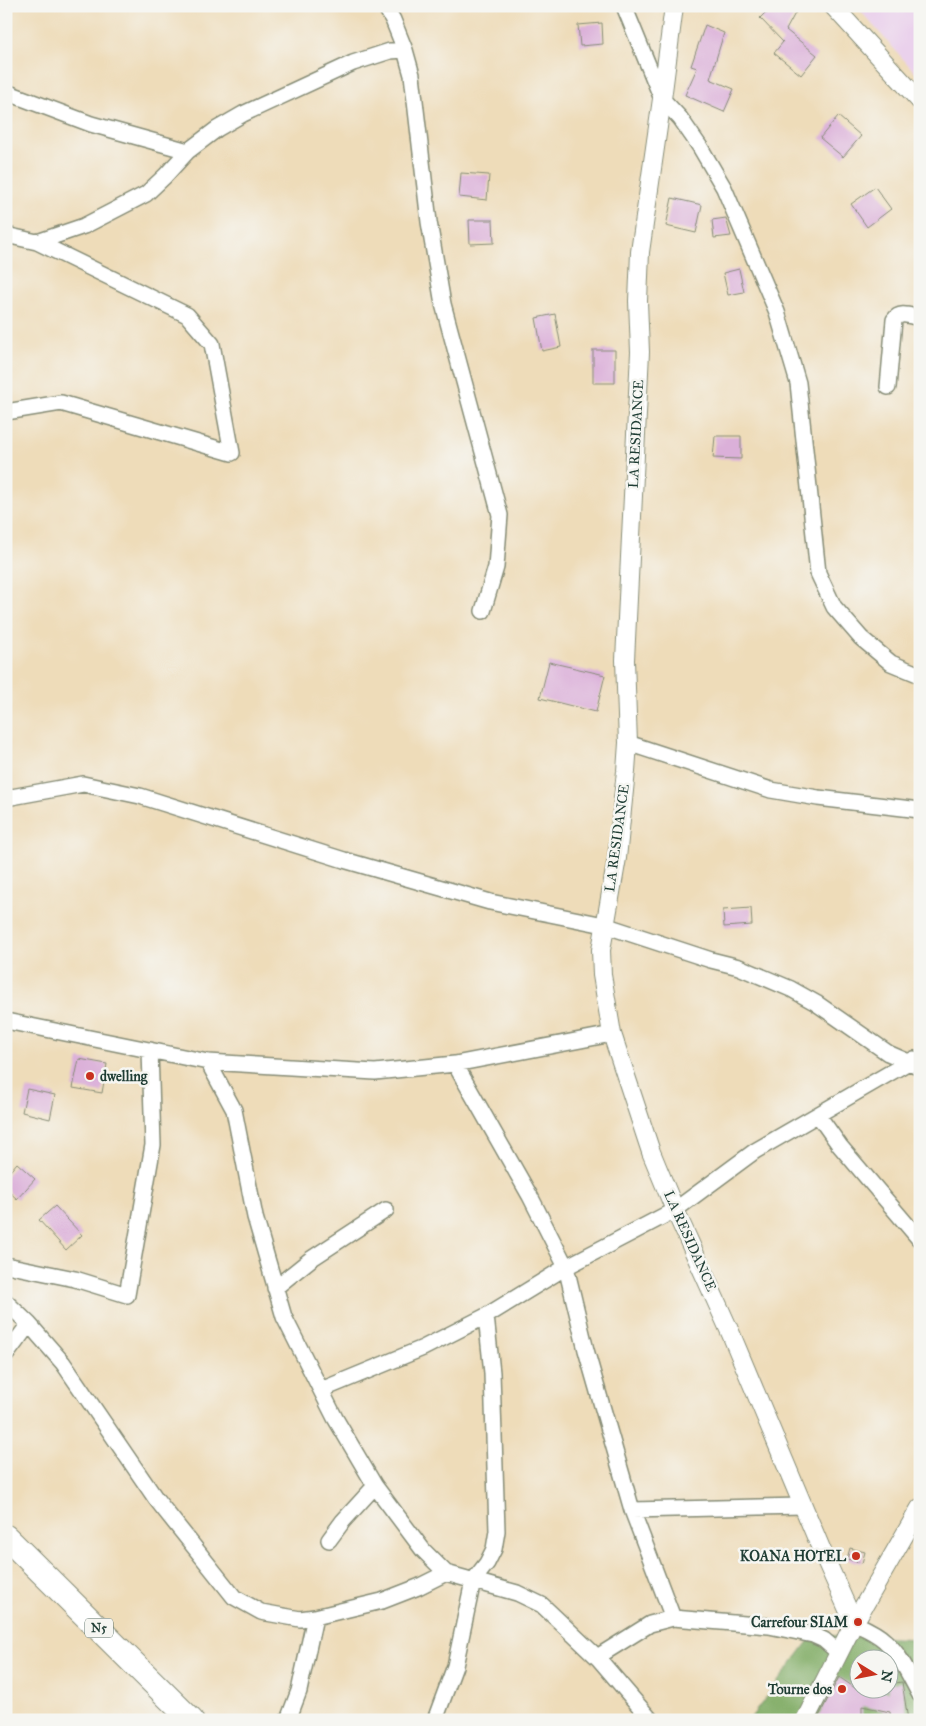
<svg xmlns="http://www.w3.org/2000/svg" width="926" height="1726" viewBox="0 0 926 1726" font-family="'IM FELL Great Primer',serif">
<rect width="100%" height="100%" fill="#f6f6f2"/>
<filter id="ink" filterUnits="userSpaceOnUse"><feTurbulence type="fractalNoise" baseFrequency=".02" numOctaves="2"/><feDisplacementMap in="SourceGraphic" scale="10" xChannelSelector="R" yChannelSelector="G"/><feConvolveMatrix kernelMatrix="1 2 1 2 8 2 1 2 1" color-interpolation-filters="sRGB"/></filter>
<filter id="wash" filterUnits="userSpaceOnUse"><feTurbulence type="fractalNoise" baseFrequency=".0096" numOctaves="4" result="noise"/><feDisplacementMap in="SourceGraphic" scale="20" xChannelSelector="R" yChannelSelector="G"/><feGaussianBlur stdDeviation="1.12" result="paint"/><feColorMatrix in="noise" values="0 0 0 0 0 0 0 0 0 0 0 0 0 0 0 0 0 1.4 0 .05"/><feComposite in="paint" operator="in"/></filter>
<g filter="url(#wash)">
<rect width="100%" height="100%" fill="#eedcb9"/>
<!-- built -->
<path fill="#ead1ec" d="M856,6H920V78Z"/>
<!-- forest -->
<path fill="#7eaa62" stroke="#4e744b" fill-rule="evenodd" d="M813,1635L920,1639V1720H749ZM858,1658H888V1688H858Z"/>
<g id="blocks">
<!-- building -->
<path fill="#dbb0d9" d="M770,6H799L786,30L817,55L801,75L774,53L783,42L760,18L765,13L766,14Z
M602,23L603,44L580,46L578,25Z
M705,25L724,33L710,79L734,89L724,112L685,95L697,68L691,66Z
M838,116L861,136L843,157L820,138Z
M461,173L489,175L487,200L459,197Z
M875,187L891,209L867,227L851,204Z
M672,198L702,205L696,233L666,226Z
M726,218L731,236L714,238L712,220Z
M469,220H493L494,243L470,244Z
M739,269L744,292L728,295L723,273Z
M555,314L561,347L542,351L536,318Z
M593,350H615V383H593Z
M715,436H741V459L713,458Z
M549,662L605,675L596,712L540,698Z
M751,908L752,925L724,927L723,910Z
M79,1059L107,1064L102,1093L73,1088Z
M27,1089L55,1095L50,1119L22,1112Z
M17,1163L35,1179L17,1199L6,1189V1176Z
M55,1206L82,1235L66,1250L39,1220Z
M850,1548L865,1552L862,1563L847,1559Z
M839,1677L855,1688H870L888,1692V1684L902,1682L908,1720H891L890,1712L862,1706V1720H817Z"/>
</g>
</g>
<g filter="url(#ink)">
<use href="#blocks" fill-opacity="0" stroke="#868c76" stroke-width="1"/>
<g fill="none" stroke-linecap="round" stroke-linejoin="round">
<defs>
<path id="minor" d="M385,6L393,20L405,50L412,75L429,222L443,304L500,515L496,567L483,611
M624,6L662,99L680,118L700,147L724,188L777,312L798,383L818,573L834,607L861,638L891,663L920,675
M6,92L91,124L188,151
M6,235L37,242L187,315L212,344L232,453L61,403L6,412
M37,242L84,226L146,194L165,176L188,151L217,129L243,114L353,63L390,51L405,50
M888,387L894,320C900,311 910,316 920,318
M628,743L771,790L818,798L920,810
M6,798L83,784L140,796L344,860L490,902L604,925L711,960L739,967L791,989L816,1003L888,1053L920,1067
M6,1021L208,1062L375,1072L455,1064L612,1034
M208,1062L234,1110L255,1217L284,1317L335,1418L375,1486L423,1550L446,1573L517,1593L542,1605L598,1658L602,1654L650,1624L673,1618L769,1626L813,1635L824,1640L839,1653
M455,1064L530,1196L566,1267L586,1350L632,1510L673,1618
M818,1115L840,1146L920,1240
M6,1265L75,1279L127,1295L153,1145L150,1050
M275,1288L311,1259L386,1210
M6,1302L29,1324L63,1363L156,1499L234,1597L261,1612L300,1619L315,1617L382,1601L418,1587L446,1573
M6,1355L29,1324
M321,1390L423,1348L486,1316L566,1267L675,1210L755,1151L914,1059
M632,1510L803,1506
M329,1540L343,1521L375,1486
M854,1623C865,1628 877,1633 885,1641C901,1655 910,1677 920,1695
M598,1658L651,1720
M288,1720L299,1691L315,1617
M435,1720L455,1666L473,1581L487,1563L494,1549L497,1531L492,1373L486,1316"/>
<path id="tertiary" d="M674,6L662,99L640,252L638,301L640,352L625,660L628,743L626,771L617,858L601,950L602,975L612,1034L651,1152L675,1210L731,1334L825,1558L854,1623
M833,6L920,101
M805,1720L854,1623L920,1508"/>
<path id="trunk" d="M6,1537L191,1720"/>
</defs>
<!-- minor casing -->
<use href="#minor" stroke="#868c76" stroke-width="18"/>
<!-- tertiary casing -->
<use href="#tertiary" stroke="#868c76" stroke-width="20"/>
<!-- trunk casing -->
<use href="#trunk" stroke="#868c76" stroke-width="26"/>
<!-- minor -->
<use href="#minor" stroke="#fff" stroke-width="15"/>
<!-- tertiary -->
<use href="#tertiary" stroke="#fff" stroke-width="18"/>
<!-- trunk -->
<use href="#trunk" stroke="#fff" stroke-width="24"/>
</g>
</g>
<!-- markers -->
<g fill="#c8321e" stroke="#f6f6f2" stroke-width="2">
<circle cx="90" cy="1076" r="5"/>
<circle cx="856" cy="1556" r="5"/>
<circle cx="858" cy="1622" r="5"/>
<circle cx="842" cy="1689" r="5"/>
</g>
<g text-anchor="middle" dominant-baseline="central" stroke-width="5" stroke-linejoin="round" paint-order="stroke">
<!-- shield labels -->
<rect fill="#f6f6f2" stroke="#60746d" stroke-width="1" x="85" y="1618.5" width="28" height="19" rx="4"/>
<g font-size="12" font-weight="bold" fill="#1f3d34">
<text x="99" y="1628">N5</text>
</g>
<!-- street labels -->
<g font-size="14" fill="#1f3d34" stroke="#f6f6f2">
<text transform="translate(636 434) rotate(-87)">LA RESIDANCE</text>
<text transform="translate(617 838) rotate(-82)">LA RESIDANCE</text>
<text transform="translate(690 1241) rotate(66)">LA RESIDANCE</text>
</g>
<!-- poi labels -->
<g font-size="14" font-weight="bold" fill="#1f3d34" stroke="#f6f6f2" text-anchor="end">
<text x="100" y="1076" text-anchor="start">dwelling</text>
<text x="846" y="1556">KOANA HOTEL</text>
<text x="848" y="1622">Carrefour SIAM</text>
<text x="832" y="1689">Tourne dos</text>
</g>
</g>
<!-- margin -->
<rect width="926" height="1726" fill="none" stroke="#f6f6f2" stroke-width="25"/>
<!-- north arrow -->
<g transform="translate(874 1674) rotate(100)"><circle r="24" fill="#f6f6f2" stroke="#a0aca6"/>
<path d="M0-4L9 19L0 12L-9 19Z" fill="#c8321e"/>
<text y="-8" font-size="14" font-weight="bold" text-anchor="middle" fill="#1f3d34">N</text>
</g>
</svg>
